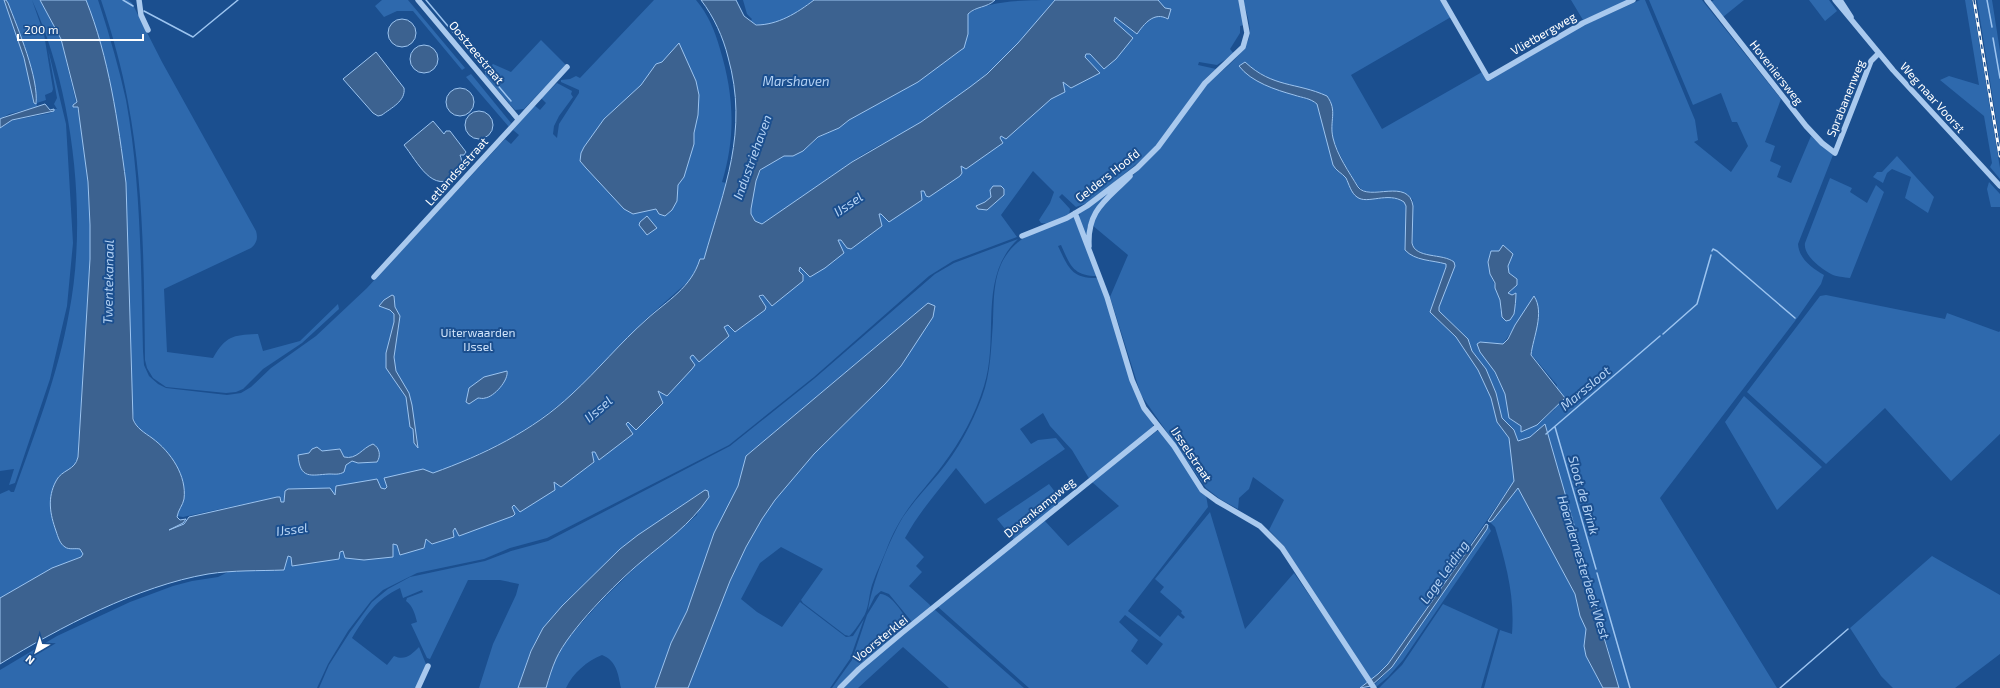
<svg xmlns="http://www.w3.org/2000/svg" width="2000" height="688" viewBox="0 0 2000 688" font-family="'Exo 2',sans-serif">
<rect width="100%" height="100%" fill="#1b4f8f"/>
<!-- green -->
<path fill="#2e69ad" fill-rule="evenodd" d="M0,0H4C17,34 28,67 34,103H37L32,72L6,0H32L44,34L53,89L52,92L45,95L46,100L37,103V107L9,114L0,119Z
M32,0H40L61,39L79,115L88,182L90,225V259L79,435L78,457L75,464L135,423L132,409L126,183C118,121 106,60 86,0H98L100,6C110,37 119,68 126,100C141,182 141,268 143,351L144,365L149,376L158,384L166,388L227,395L241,393L251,387L271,368L316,336L367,288L505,139L511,144L519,135L513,130L534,105L540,110L546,103L541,98L557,83L572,91L571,94L573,97L559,116L554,126L553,134L557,138L559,124L579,93V90L561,82V80L570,79L576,76L580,78L654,0H696C708,14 715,31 720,49C734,95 736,136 722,182L754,190L758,174L764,167L784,156L803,151L819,137L839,128L849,120L917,82L961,50L968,34V14C987,0 1029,0 1055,0C1018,48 973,90 922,122C899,136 875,146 853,161C824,181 795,201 766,222L762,224L752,220L695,270L691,279L646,319L571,396L535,423L508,440L455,465L386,491L284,502H281L280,497H277L183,517L177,516L52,569L0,598V494L9,490L11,492H14C35,433 58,375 69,313C88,216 73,90 32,0Z
M101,0H128L132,3L162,62L256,231C258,238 257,243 251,248L164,289L167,352L213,358C226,336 233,335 258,334L263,351L300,341L338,304L339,309L302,343L263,369L243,389L236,392L226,393L166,387L153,378L147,368L145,360C144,275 144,186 128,102C122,68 112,33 101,0Z
M382,0H408L465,68L462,70L413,11H397L384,17L375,6Z
M743,0H814C796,12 772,33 750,22L752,19L747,14Z
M1125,0H1239L1244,25L1240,26V33L1230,49L1234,54L1217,65L1199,62L1198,65L1216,69L1205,79L1151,152L1090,202L1076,207L1062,194L1059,197L1070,209L1069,215L1050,224L1041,223L1039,220L1050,203L1054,192L1033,171L1001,215L1017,237L953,261L929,276L814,377L729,445L547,538L510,548L484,559L417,573L383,590L371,601L348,631L328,664L317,688H0V670L57,636L130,602L173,586L192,581L218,577L228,572L288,556L342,551L395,544L425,539L453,528L690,356L762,296L840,238Z
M1243,0H1441L1451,17L1351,75L1382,129L1482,72L1488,81L1580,27L1640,0H1645L1695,120L1698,140L1694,142L1731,172L1748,146L1737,122H1732L1721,93L1693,105L1649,0H1702L1781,99L1765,142L1775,146L1770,161L1781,166L1777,177L1791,183L1811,136L1833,155L1798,244C1799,259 1812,268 1824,275L1821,284L1798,317L1660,498L1777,688H1619L1545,425L1530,437L1518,441L1514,430L1502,418L1496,393L1486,369L1472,351L1468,339L1439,311V307L1452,260C1441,254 1415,258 1412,243L1413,200C1409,197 1405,193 1400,192C1390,189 1367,195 1361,189C1353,181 1336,149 1333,138C1329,121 1338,111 1327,96L1278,83L1253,69L1258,81L1293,95L1312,100L1317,104L1335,169L1344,176L1367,200L1391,197L1405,202L1406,206L1405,250L1417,258L1446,263V267L1430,312L1456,337L1478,370L1491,398L1497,422L1509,438L1514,481L1388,664L1371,681L1283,545L1269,530L1284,500L1253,477L1249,489L1239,498L1238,509L1220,499L1206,488L1141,395L1110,297L1128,255L1092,225C1102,198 1131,180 1149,159C1169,136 1183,109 1204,87C1218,73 1243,57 1249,38C1252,26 1246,12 1243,0ZM1491,251H1499L1508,266L1509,273L1517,279L1512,290L1508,293L1509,295H1516L1514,306L1515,312L1510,320L1500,310C1504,299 1489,277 1488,264C1488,260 1490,256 1491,251ZM1535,296C1543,322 1532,330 1531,354L1557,385L1555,409L1537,425L1521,429V426L1509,418L1505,394L1480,342L1503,344Z
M1571,0H1629L1583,20Z
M1714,0H1744L1723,17L1711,2Z
M1809,0H1829L1837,11L1825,21Z
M1965,0H1972L2000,168V179L1990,167L1992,163L1984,116L1940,80L1949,76L1979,85Z
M1977,0H1992L2000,51V143Z
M541,40L566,65L524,109L515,110L485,76V71L493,64L511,72Z
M48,49L66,124L73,243L67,306L50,379L15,483L9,485L14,469L0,471V128L9,121L51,113L53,109H57L54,104L57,98Z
M471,74L511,123L509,127L466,77Z
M1897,156L1934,197L1928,213L1905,198L1911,177L1892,169L1887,173L1883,183L1873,177L1877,172H1882Z
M1128,175L1092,215L1087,228L1088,244L1079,218L1080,212Z
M1830,178L1852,188L1850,192L1867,203L1876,185L1884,192L1850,278C1844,277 1836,277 1831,274C1820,268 1803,255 1805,243Z
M1989,182L2000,194V207H1991L1987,189Z
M1074,217L1097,276C1073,276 1070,265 1061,245L1058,246C1069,269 1072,279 1099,278L1132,387L1153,423V427L1090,480L1072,450L1050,426L1043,413L1020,429L1031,444L1038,440L1056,438L1065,449L985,504L956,468C938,491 919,512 905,538L924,557L916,566L922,572L909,586L930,605L931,609L912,622L889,594L881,591L875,596L868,610C872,584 889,540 903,517C914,501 927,487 939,473C958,450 972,424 982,397C991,373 991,347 993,322C994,300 993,276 1005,257C1019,233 1049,227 1074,217Z
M1018,239C977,278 1000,337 984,386C975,415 961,441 942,466C921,494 904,508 889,543C884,557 877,570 872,585C869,594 869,606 865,614C863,618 853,634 849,636L845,635L803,603L801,600L823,569L781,547L760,563L741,599L757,612L782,627L800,602L846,637L853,636L864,619L850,659L830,688H688L730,581L746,547L762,519L775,500L814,454L885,384L901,366L907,356L928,303L746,456L738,486L687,611L671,643L655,688H621C618,674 617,661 602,655C587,661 573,673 566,688H546L556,658L568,638L602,600L640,563L697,515L701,492L620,549L562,606L543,628L531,650L518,688H479L493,644L516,595L519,584L500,580H468L430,659L427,658L411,624L417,622C415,614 413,606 406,601L407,598L423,592L422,590L403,598L400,588C376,599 365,617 352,638L387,665L394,656C405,661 411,655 419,647L426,664L416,688H319L329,665L350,632L372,602L388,589L410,577L485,561L511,551L548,541L730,446L815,378L935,274L954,263Z
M1826,295L1945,319L1947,313L1999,332L2000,331V434L1951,481L1885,408L1826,464L1747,392L1820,296Z
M1744,396L1822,467L1777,510L1725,422Z
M1157,431H1162L1206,495L1208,507L1128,611L1160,637L1178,615L1183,619L1185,617L1181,613L1182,611L1160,592L1164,587L1155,579L1210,512L1245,629L1294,573L1369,682L1360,688H1029L937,606L1044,520L1068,546L1119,506L1092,482ZM1125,615L1163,644L1147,665L1131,651L1138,640L1119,622Z
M1049,484L1062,501L1014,540L997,519Z
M1518,487L1575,594L1586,629L1584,646L1586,656L1603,688H1484L1500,630L1512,634C1515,595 1506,564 1495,527L1490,522Z
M1488,525L1491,531L1403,660L1388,677L1376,687L1374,685L1392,667L1487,529Z
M1932,556L2000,595V654L1955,688H1893L1881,676L1850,628Z
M880,594C891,593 903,614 910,623L839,688H832L852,660L867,615Z
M1443,604L1498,629L1481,688H1379L1402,665Z
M934,609L1024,688H949L903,647L858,688H842L851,678Z"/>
<!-- water -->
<path fill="#3c6290" stroke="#9cc4f0" d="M4,0H6L8,3C18,29 39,78 36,104L34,103L24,58Z
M40,0H86C109,57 118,122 126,183L133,419C136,428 145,433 152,438C171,452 187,476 184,499C183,505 178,510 177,517L180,520L186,519L183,523L169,530L184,524L189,517L277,497H280L281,502H284L285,491L288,489L330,488L335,495L336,486L377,479L381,488L385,489L387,487L384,478L423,469L433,473C483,455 533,431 572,394C598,370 620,343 647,319C668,300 691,288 700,259H704C724,188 749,132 728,57C723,37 714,17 701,0H736L744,16L756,25C778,25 797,13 814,0H995C987,8 976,6 968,14V34L964,48L961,50L918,82L849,120L839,128L818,137L803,151L793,156H784L760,170L756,181L751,209V214L755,221L762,224L852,162L921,122L970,87L987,74L1018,43L1055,0H1158L1165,8L1171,9L1168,19C1154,11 1144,24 1137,34L1115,17L1114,21L1133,38L1116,59L1104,69L1090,54H1086L1085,57L1100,73L1071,88L1063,82L1065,92L1051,99L1006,139L1001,136L1000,138L1003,143L966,169L961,166L962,173L960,176L929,197L926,196L924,191H921L922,200L889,222L881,214H879L882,226L851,249L847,248L841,240H838L844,253L825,268L810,277L800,267L799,271L803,275V281L772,306L763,295L759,296L766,307L765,310L735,332L728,325L724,327L729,336L699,362L693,355L691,356L690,358L695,365L692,369L667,396L658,391L663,403L636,430L628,422L626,424L633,434L599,460L595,452H592L594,462L561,487L554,482L555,490L520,512L514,505L512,507L515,514L513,516L459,536L455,528L453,531L454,537L432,544L426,539L424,548L400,555L397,545L393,544V557L364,560L345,558L343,551L340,552L339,559L292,566L291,557L288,556L284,570C259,571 233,570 208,574C138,586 60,627 0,664V598L52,568L81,557L83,554L80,549C75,548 69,550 65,547C60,544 58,537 56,531C50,514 47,498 56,481C62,469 75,471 78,457L90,259V225L88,182L79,115L78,107H73V105L77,102L61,39Z
M388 33a14 14 0 1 1 28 0a14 14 0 1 1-28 0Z
M679,43L696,81L699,95L698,115L694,133V144L684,177L678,185L677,201L672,210L665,216L659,214L656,209L633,214L624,209L586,168L580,161L581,153L584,147L604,119L641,85L656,64L662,62Z
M410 59a14 14 0 1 1 28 0a14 14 0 1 1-28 0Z
M376,52L404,88C406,101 391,108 382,115L378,116L373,113L343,79Z
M1245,62C1273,88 1296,82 1327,96C1338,111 1329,121 1333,138C1337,155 1349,172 1358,187C1369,202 1409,177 1413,206L1412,243C1415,259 1443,253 1454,262L1455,266L1439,307V311L1468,339L1472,351L1486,369L1496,393L1502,418L1514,430L1518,441L1530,437L1545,424L1585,563L1605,641L1619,688H1603L1586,656L1584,646L1586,629L1580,616L1575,594L1518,488L1493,520L1490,522L1488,521L1514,481L1509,438L1497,422L1491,398L1478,370L1456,337L1430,312L1446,267V264C1432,260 1415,261 1405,250L1406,206L1404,202C1388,191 1367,205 1357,197C1351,193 1349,184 1346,178C1342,173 1336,171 1333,165L1317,104C1310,98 1303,98 1294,95C1276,90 1251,82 1239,66Z
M446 102a14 14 0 1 1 28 0a14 14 0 1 1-28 0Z
M45,104L50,110L54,109V111L12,120L0,128V119L2,118Z
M465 125a14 14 0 1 1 28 0a14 14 0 1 1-28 0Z
M433,121L444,134L446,131H450L466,152L464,155H460C463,162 462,169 456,175C433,196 417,161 404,145Z
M993,186H1001L1004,189V195L987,210L978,209L976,206L985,202L991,197L990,190Z
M647,216L657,228L647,235L639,225L640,222Z
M1503,245L1513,254L1508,266L1509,273L1517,279V285L1508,293L1512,295L1516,293C1516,299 1515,308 1514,314L1510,320L1506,321L1502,317L1500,300L1495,288V283L1490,274L1488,262L1491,251H1499Z
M392,295L394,296L395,307L400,316L394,357L396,371L409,393L412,405L418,448L414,443L413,429L410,427L406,397L386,368V353L394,322V314L390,310L379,306L384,300Z
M1534,296C1545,313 1533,337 1531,355L1565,398L1537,425L1521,432V426L1509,418L1505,394L1495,372L1480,352L1477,344L1480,342L1503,344L1508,339L1515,325Z
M928,303L935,306L933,317L901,366L885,384L814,454L775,500L762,519L746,547L730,581L688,688H655L671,643L687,611L714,533L738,486L746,456Z
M507,371C509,380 494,397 485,398C483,399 480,398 478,398L469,404L466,402L469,388L484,377Z
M373,444C380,448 381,456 377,462L358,463L352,461L346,465L344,472C339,475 335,474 329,474C311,475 300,480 298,455L309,453L312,449L317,447L322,451L340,449L344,457C357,460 362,448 373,444Z
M705,490L708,491L709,497C689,526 667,540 641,562C616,583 569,630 556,659C552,668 549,678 546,688H518L531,651L543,628L562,606L620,549L638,535Z
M1486,524L1488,525L1487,529L1392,667L1371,686L1360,688L1378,674L1388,664Z"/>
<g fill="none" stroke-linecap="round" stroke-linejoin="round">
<!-- stream -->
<path stroke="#9cc4f0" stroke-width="1.5" d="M123,0L133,6
M426,0L511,101
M1987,0L1992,27
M144,11L193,37L238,0
M1993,38L2000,78
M1712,251L1713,249L1717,251L1795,318
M1663,334L1697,304L1711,255
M1555,427L1596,569
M1546,434L1660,336
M1597,573L1630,688
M1780,688L1848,629"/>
<!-- minor -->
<path stroke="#a9c9ee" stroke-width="5.5" d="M139,0L141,15L148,30
M418,0L518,119
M1443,0L1488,78L1583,23L1633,0
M1707,0L1806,126L1822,143L1835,153L1871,61L1879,53
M1835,0L1893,70L2000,186
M1840,0L1851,17
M1075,213L1107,297L1132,380L1144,408L1174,446L1202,490L1217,501L1260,526L1282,548L1374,688
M1022,236L1067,218L1087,206L1137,168L1158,147L1205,83L1243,47L1247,33L1241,0
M1089,246C1087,209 1107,200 1130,176
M374,277L567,67
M418,688L428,666
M840,688L859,669L903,632L1158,426"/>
<defs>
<path id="rail" d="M1974,0L2000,156"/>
</defs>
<!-- rail casing -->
<use href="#rail" stroke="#fff" stroke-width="3"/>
<!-- rail -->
<use href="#rail" stroke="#1b4f8f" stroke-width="1.5" stroke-dasharray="4.5" stroke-linecap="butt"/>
</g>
<g text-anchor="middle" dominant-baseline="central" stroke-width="4" stroke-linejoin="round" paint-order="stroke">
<!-- street labels -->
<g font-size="12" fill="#fff" stroke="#1b4f8f">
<text transform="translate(1543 33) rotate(-30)">Vlietbergweg</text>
<text transform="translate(477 52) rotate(50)">Oostzeestraat</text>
<text transform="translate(1777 72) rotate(52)">Hoveniersweg</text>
<text transform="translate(1933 97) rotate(48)">Weg naar Voorst</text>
<text transform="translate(1845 98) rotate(-68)">Sprabanenweg</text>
<text transform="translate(456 171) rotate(-48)">Letlandsestraat</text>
<text transform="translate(1107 175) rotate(-38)">Gelders Hoofd</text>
<text transform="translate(1192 454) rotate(56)">IJsselstraat</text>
<text transform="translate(1039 507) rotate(-39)">Dovenkampweg</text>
<text transform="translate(880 638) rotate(-39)">Voorsterklei</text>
</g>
<!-- park labels -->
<g font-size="12" fill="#cfe3fa" stroke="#1b4f8f">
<text x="478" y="332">Uiterwaarden<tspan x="478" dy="14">IJssel</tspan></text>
</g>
<!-- water labels -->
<g font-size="13" font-style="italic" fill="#b5d3f5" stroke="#1b4f8f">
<text x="796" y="81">Marshaven</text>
<text transform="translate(752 157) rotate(-70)">Industriehaven</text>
<text transform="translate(848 204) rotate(-34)">IJssel</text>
<text transform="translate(108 282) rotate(-89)">Twentekanaal</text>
<text transform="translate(1585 388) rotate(-40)">Marssloot</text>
<text transform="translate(598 409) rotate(-41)">IJssel</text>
<text transform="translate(1584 495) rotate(74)">Sloot de Brink</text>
<text transform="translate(292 529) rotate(-7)">IJssel</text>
<text transform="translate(1584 567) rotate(73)">Hoendernesterbeek West</text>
<text transform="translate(1444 572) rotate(-55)">Lage Leiding</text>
</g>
</g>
<!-- north arrow -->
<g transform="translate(36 652) rotate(218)" stroke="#1b4f8f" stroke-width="3" paint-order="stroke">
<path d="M0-3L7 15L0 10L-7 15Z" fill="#ffffff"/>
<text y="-6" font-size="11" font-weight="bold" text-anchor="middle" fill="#ffffff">N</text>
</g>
<!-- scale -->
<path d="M18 34v6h125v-6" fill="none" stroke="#ffffff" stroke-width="2"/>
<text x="24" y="34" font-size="12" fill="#ffffff" stroke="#1b4f8f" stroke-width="3" paint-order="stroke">200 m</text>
</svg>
